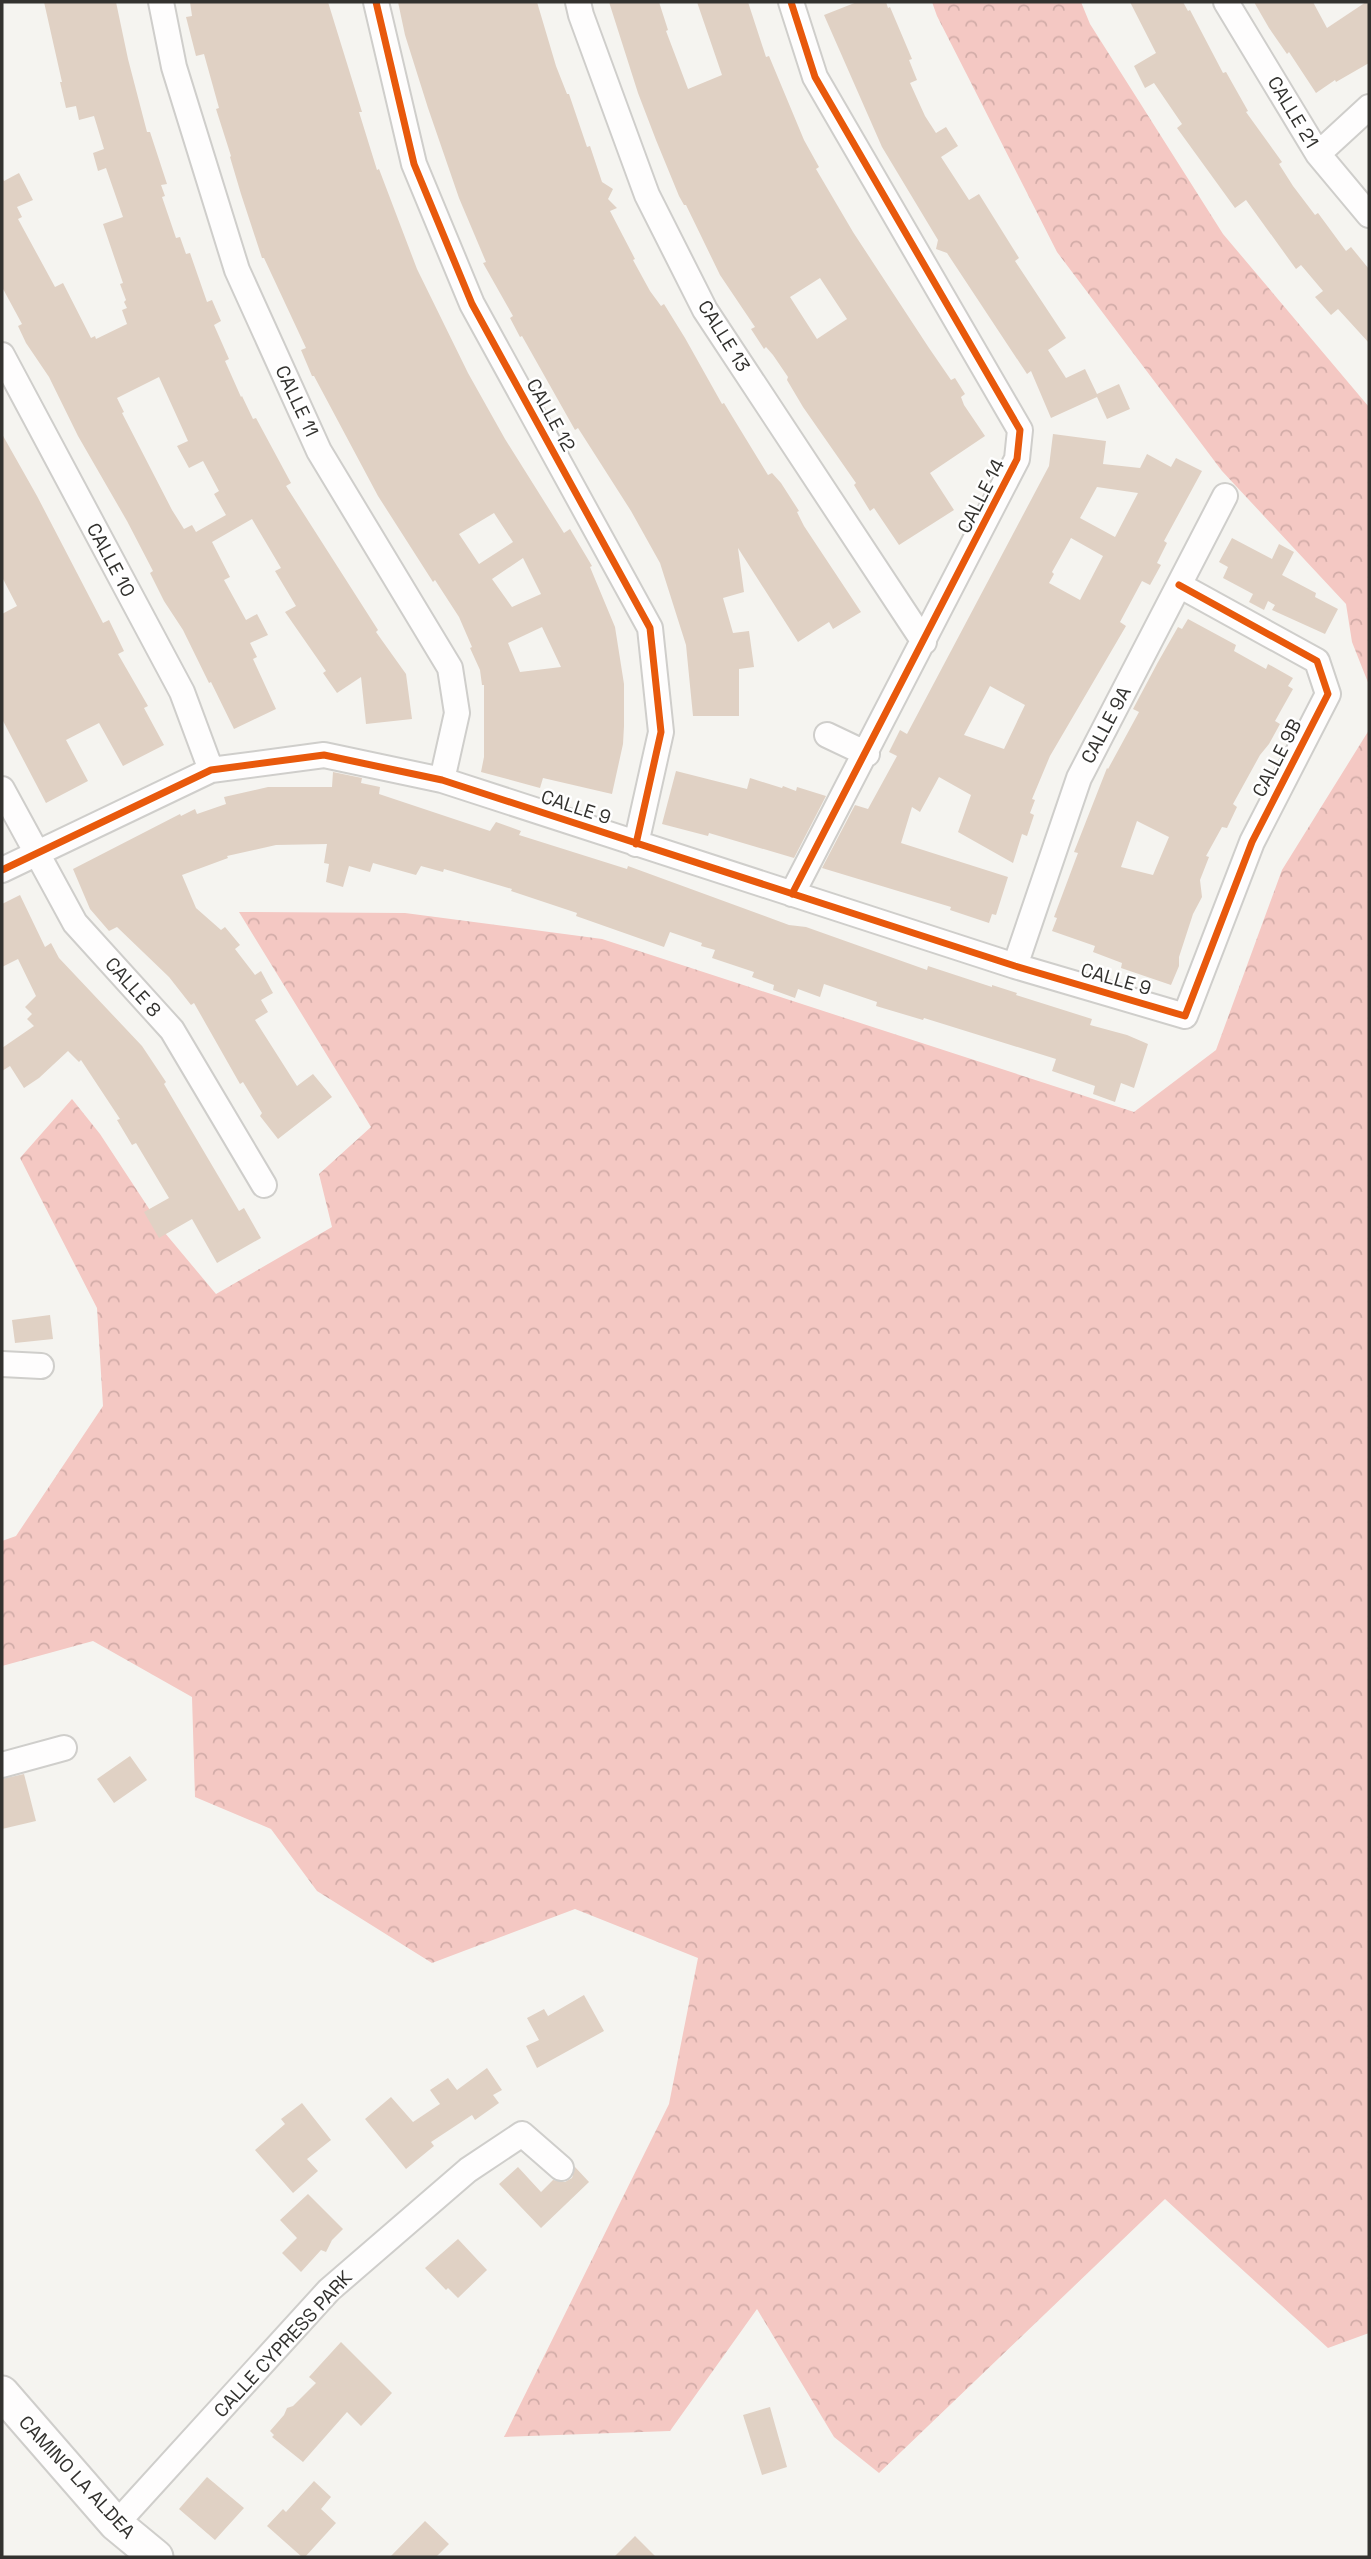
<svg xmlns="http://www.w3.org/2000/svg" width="1371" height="2559" viewBox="0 0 1371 2559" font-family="'Space Grotesk',sans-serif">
<defs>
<pattern id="forest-crowns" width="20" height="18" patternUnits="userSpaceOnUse" patternTransform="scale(1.75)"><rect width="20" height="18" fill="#f4c8c3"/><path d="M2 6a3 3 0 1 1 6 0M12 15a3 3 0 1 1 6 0" fill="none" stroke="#d2aca8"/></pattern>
</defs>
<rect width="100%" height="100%" fill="#f5f4f0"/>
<!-- forest -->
<path fill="url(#forest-crowns)" d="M932,2H1081L1090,24L1223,234L1369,407V685L1352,642L1346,604L1222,471L1057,252L937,16Z
M1369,730V2333L1328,2348L1165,2199L879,2473L834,2437L757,2309L670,2431L504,2437L669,2104L698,1958L575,1909L432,1963L317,1891L271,1829L195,1797L192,1697L93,1641L2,1666V1541L16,1536L103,1406L97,1308L20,1158L72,1099L100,1134L165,1233L216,1294L332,1227L319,1174L371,1127L239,912L405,913L602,939L1134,1112L1216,1050L1282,870Z"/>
<!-- building -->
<path fill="#e0d1c4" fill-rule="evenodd" d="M44,2H116L128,59L147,132H150L167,184L161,185L165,196L162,197L176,238L180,237L186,254L190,253L207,302L212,300L221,321L214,325L229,359L225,361L241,397L242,396L253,419L256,418L291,483L286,486L378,630L376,632L406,674L412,719L366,724L361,677L337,693L323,673L326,671L285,612L296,606L275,571L281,568L252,519L212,542L230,577L224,580L246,620L257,614L268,635L250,643L257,657L253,659L276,709L234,729L211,682L209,683L183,630L164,601L150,573L153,571L127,521L78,436L49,377L26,343L18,326L22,324L2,287V177L4,181L19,173L33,200L17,207L22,217L18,219L55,287L63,283L91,338L95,336L96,339L127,324L122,310L127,308L124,302L126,300L120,284L123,283L103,224L123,217L106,168L98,171L93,153L104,149L94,116L79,120L76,106L66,108L60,82H62ZM159,377L188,441L177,446L189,468L203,461L219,491L214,494L226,515L196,532L192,525L184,529L172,510L122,413L124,412L117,398Z
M190,2H328L362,112H359L377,170L379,169L417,269L468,373L505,439L564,533L570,529L592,566L590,567L615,627L624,684V726L623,744L612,794L543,778L540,788L481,772L484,757V685H482L480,670L470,648L472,647L459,617L435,580L433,582L378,496L314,376H312L301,350L306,348L264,258H262L241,194L230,157L231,156L216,109L219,108L204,54L196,56L186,17L192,16ZM494,513L513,542L479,564L459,534ZM523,558L541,594L512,607L492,579ZM542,627L561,667L520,672L508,643Z
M398,2H537L556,66L567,94H569L587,147L590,146L602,182L613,189L608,199L617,208L610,211L635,259L633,260L650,291L661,306L664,304L685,338L722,404L724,403L768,475L772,473L781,483L799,511L797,512L804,526L861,612L833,629L829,622L798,642L738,548L744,592L723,598L733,633L749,631L754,667L739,669V716H693L686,645L660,563L631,511L578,428L575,430L522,336L520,337L510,318L513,316L483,263L486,262L459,198L428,108L405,35Z
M609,2H659L668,30L666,31L688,89L722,75L697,2H748L766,57L769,56L804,140L819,167L816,169L853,232L929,348L951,380L955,378L965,394L961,397L964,405L985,436L930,473L954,510L899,545L874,508L870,511L854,485L856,483L803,407L787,380L788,377L773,355L766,347L764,349L751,329L755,327L720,275L686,205H684L679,196L656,140L638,93ZM820,278L847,319L817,339L790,297Z
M857,2H886L888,8L890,7L912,59L909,60L917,80L910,83L925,116L936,133L946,127L958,146L941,157L969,200L979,194L1019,258L1015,261L1066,338L1048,350L1066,378L1085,369L1097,394L1119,384L1130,409L1107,419L1097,397L1051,418L1031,371L1027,374L947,253L936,249L938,240L882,147L824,15Z
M1130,2H1183L1188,11L1190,10L1223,73L1226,72L1248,111L1246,112L1282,162L1279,164L1293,186L1315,215L1318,213L1346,251L1351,247L1369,269V343L1338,309L1331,315L1315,297L1323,291L1301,265L1296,269L1246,200L1235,208L1177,128L1182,124L1154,83L1145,88L1134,66L1156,53Z
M1254,2H1313L1327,28L1366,2H1369V63L1336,82L1335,80L1316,93L1289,52L1287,54L1269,28Z
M2,434L37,496L103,623L109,620L124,651L118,654L148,706L144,708L164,745L123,766L99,723L66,740L88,781L46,803L2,719V614L17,606L2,577Z
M1053,434L1106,441L1103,464L1140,468L1147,454L1171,467L1176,458L1202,471L1164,541L1167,543L1157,563L1161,565L1150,585L1142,581L1120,622L1126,626L1050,756L1032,799L1035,800L1030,813L1034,815L1027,836L1022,834L1013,863L958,832L971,795L939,777L920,812L912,807L901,843L1008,877L996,915L992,914L989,923L950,910L951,907L822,868L855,805L868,809L897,756L889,752L900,730L907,734L1049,466ZM1097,487L1138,493L1115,537L1080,518ZM1071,538L1103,556L1080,600L1049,583L1054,574L1052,572ZM990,686L1025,705L1004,749L964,735Z
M1232,538L1272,559L1279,544L1294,552L1282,575L1316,593L1315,597L1338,609L1325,634L1272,610L1275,605L1268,601L1264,610L1249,602L1253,594L1223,578L1228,567L1219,562Z
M1188,619L1236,645L1234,651L1266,669L1268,664L1293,678L1288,686L1293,689L1275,721L1280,724L1269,744L1260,755L1233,804L1237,807L1227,828L1222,827L1206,856L1209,857L1200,880L1202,897L1193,914L1179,957V966L1171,985L1121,968L1122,963L1093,952L1095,946L1052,931L1057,918L1054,917L1078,853L1074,852L1107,768L1108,769L1139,712L1133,709L1158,662L1178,627L1182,629ZM1137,821L1169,837L1153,875L1121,867Z
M676,771L747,789L750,778L782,788L783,786L796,791L797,787L826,796L794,858L709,833L708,836L662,824Z
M333,772L362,778L361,783L380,787L379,794L490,831L496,822L521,831L519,835L627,869L628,866L789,925L806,927L927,970L928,966L992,987V985L1017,993L1016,995L1092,1019L1090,1025L1127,1035L1148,1044L1134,1088L1121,1083L1115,1102L1093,1094L1095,1086L1052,1071L1056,1059L924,1018L923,1020L876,1006L877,1002L824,984L820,997L798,989L795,998L773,990L774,985L752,977L754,972L712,958L715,950L701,946L702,943L670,932L664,947L576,916L577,913L511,891L512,889L444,869L443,872L421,866L416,875L373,863L370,872L349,866L343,887L326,882L329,864L324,863L327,844L276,845L227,856L228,858L182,875L196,908L221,930L225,927L240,945L235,949L255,975L261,971L273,993L261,1000L268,1012L255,1020L297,1086L313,1074L332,1097L278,1139L260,1116L262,1113L243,1082L240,1084L194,1003L191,1005L169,977L117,927L109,931L90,909L73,869L180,814L181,816L195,809L197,814L226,804L224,797L268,787H332Z
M20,895L45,947L51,943L59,958L142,1046L166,1082L164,1084L239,1211L244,1208L261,1238L217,1263L192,1219L159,1238L144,1212L169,1198L136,1143L132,1145L117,1120L120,1119L81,1060L79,1062L68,1051L39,1078L24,1088L10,1066L2,1071V1048L34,1026L27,1019L32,1014L25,1007L36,996L18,959L2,967V904Z
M50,1315L53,1339L15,1343L12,1320Z
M130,1756L147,1780L114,1803L97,1779Z
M24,1774L36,1821L2,1829V1779Z
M584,1995L604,2031L537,2068L526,2046L539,2040L527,2018L544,2009L548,2016Z
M487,2068L502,2090L493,2095L499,2103L475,2120L472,2115L431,2142L434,2146L406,2169L365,2119L391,2097L413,2122L440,2104L430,2090L448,2078L457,2090Z
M302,2103L331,2140L307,2159L318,2171L293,2193L255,2150L285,2124L281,2119Z
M518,2167L541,2192L553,2180L565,2182L572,2178L575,2167L589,2182L541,2228L499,2184Z
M308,2194L343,2229L332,2240L326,2252L321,2250L301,2272L282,2253L297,2238L280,2220Z
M458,2239L487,2270L458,2298L448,2288L446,2290L425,2268Z
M341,2342L392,2393L361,2426L347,2412L303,2462L272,2437L274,2435L270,2431L284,2415L287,2408L293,2406L316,2383L309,2377Z
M770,2407L787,2467L762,2475L743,2415Z
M207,2477L244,2508L215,2540L179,2509Z
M314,2481L331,2497L321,2509L336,2523L305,2557H302L267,2526L283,2509L286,2512Z
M425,2521L449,2544L436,2557H390Z
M635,2536L656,2557H614Z"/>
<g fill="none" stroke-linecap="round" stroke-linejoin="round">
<defs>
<path id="street" d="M161,2L174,67L237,270L319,451L450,668L457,713L442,780
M376,2L414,164L472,304L650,628L661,732L636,844
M578,2L581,15L647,195L705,310L924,642
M791,2L815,77L1020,430L1017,459L792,894
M1226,2L1318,154L1369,215
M1318,154L1369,107
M2,355L182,692L211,770
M827,735L867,754
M2,789L75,923L172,1030L264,1185
M2,870L211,770L324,755L442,780L1015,966L1185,1016L1252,842L1328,694L1317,661L1179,585
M1015,966L1079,778L1225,496
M2,1364L41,1366
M2,1765L64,1748
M116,2524L329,2290L468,2170L522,2134L561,2168"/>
<path id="secondary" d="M2,2393L116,2524L156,2557"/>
</defs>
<!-- street casing -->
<use href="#street" stroke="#cfcecb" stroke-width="28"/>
<!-- secondary casing -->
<use href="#secondary" stroke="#cfcecb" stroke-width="37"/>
<!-- street -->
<use href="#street" stroke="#fefdfd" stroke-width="24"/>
<!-- secondary -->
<use href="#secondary" stroke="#fefdfd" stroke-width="33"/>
<defs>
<path id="cycleway" d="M376,2L414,164L472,304L650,628L661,732L636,844
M791,2L815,77L1020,430L1017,459L792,894
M2,870L211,770L324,755L442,780L1015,966L1185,1016L1252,842L1328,694L1317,661L1179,585"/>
</defs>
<!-- cycleway casing -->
<use href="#cycleway" stroke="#fff" stroke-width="11"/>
<!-- cycleway -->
<use href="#cycleway" stroke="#e8590c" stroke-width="7"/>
</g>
<g text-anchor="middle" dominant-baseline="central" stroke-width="5" stroke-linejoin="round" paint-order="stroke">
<!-- street labels -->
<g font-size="19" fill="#33322f" stroke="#fff">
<text transform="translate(1293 112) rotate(59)">CALLE 21</text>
<text transform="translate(724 336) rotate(58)">CALLE 13</text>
<text transform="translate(297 401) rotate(65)">CALLE 11</text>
<text transform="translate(551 415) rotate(61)">CALLE 12</text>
<text transform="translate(981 496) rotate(-63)">CALLE 14</text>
<text transform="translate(111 560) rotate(62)">CALLE 10</text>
<text transform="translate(1106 725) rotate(-62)">CALLE 9A</text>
<text transform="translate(1277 758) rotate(-63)">CALLE 9B</text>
<text transform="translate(576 807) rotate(18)">CALLE 9</text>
<text transform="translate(1116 979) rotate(16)">CALLE 9</text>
<text transform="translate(133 987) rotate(48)">CALLE 8</text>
<text transform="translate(283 2344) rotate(-47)">CALLE CYPRESS PARK</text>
<text transform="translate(77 2477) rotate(47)">CAMINO LA ALDEA</text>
</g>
</g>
<!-- border -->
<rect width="1371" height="2559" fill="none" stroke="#33322f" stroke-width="7"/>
</svg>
